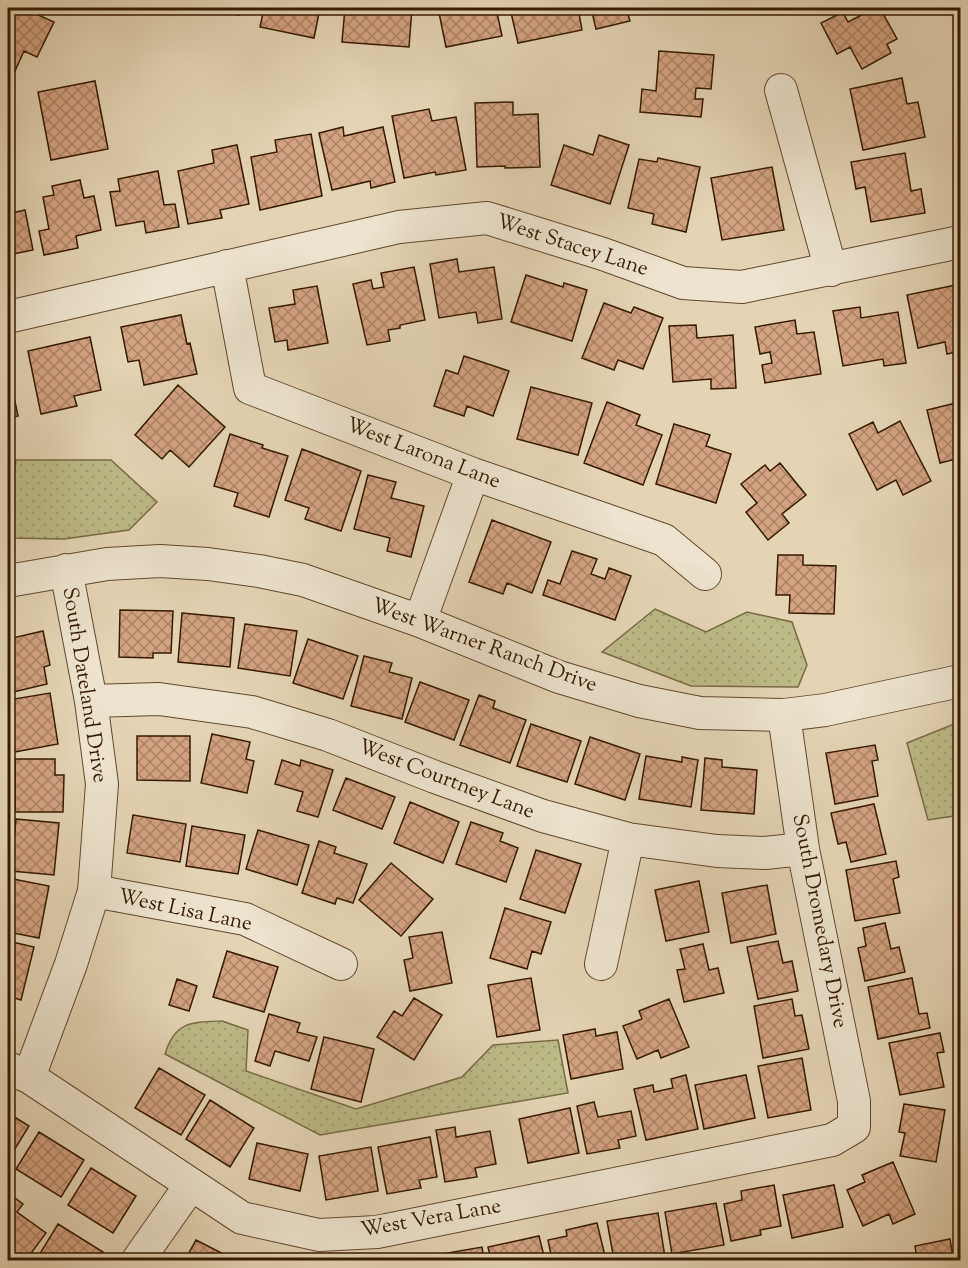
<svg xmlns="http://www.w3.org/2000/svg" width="968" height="1268" viewBox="0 0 968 1268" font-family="'Sorts Mill Goudy',serif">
<defs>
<pattern id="park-dots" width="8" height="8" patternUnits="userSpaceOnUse" patternTransform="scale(1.5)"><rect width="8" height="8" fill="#bcba87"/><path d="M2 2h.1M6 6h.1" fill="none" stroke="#a29f73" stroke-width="1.8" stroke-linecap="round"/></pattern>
<pattern id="building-cross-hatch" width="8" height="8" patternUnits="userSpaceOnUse" patternTransform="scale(1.5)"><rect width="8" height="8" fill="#d3a281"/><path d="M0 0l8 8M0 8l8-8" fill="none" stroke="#ac8367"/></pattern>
</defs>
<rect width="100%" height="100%" fill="#e4d4b4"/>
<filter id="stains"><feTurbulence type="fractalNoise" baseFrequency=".00333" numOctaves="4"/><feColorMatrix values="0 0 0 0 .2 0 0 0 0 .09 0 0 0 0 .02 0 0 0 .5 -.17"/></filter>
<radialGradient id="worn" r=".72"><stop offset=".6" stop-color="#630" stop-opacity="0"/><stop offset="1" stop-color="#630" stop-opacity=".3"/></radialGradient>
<!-- park -->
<path fill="url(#park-dots)" stroke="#796a44" stroke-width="1.5" d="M16,460H111L157,502L129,530L64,539L9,538L8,521Z
M655,609L706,632L747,612L792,622L807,665L798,687L691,686L602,652Z
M954,724L960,726V815L928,820L907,743Z
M222,1021L248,1030L246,1071L356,1109L462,1077L493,1045L558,1040L568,1093L320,1135L165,1054C175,1021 192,1022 222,1021Z"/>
<!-- building -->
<path fill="url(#building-cross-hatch)" stroke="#361a01" stroke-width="1.5" d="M8,8H23L54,22L37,57L24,51L15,71L8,67Z
M208,8H241L239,15Z
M264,8H320L314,38L260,27Z
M345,8H412L409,47L342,42Z
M438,8H496L502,36L446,47Z
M510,8H578L582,30L518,43Z
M591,8H643L627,11L630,21L596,29Z
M875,8H880L897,39L887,44L891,53L862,69L850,47L837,54L821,23L843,12L848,22Z
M659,51L714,55L711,89L696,88L695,99H703L701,117L640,112L642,89L656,91Z
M902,78L907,104L918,102L925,137L863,150L850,89Z
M95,81L108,149L51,160L38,92Z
M513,102V115L538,114L540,167L505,168V166L477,167L475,103Z
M429,109L432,121L456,117L466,170L436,175L435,172L404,178L392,116Z
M343,127L344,136L383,127L395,182L371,188L370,181L332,190L319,133Z
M311,134L322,196L260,210L251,157L277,152L275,140Z
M599,135L629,145L610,204L551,185L564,145L593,155Z
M237,145L249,204L220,210L222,218L188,224L178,171L214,163L212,150Z
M905,153L911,191L921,189L925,213L871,222L865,187L856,189L851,162Z
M658,158L700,167L686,232L652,224L654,214L628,208L639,159L657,162Z
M772,167L784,230L722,240L711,178Z
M158,171L164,205L175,204L179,227L146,233L144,221L116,226L110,192L120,191L118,179Z
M80,180L84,198L94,196L101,230L76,236L78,248L44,255L39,231L49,229L43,197L54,195L52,186Z
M25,210L33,250L8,255V214Z
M457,259L459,272L494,267L502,319L478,323L476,312L439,318L430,264Z
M414,267L425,320L400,325V328L388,330L390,341L367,345L353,284L371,280L373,289L384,287L381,273Z
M526,275L563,287L564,283L587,290L572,341L511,322Z
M956,285L958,295H960V351L947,354L945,342L918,348L907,295Z
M317,286L328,343L288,350L287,340L275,342L269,308L295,304L293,290Z
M604,303L631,313L634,307L663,318L643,369L618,360L614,370L582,358Z
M860,307L861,318L898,312L906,363L884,366L883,359L843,366L833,311Z
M181,315L187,344L190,343L197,374L144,385L139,360L128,362L121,327Z
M795,320L797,334L814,332L821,374L765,383L762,365L772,363L770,352L760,354L755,327Z
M696,325L697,338L733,335L736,388L711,389V379L673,382L669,326Z
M90,337L101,390L74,396L77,406L41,414L28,351Z
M464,356L509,371L493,416L467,406L464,416L434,406L446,370L458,374Z
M8,368L18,416L8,418Z
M178,385L225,427L189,467L170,450L162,459L135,435Z
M531,387L592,403L578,455L517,439Z
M607,402L640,415L636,425L662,435L643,485L584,463Z
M960,402V458L940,463L927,410Z
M900,421L931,481L903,495L896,480L877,490L849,434L873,422L878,433Z
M674,424L710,435L706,446L731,454L716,503L656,484Z
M230,434L263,445L262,448L288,456L269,517L234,506L238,493L214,486Z
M302,449L361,471L341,531L305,519L309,508L285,500Z
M780,463L806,495L782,514L789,523L768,540L746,512L757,503L741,484L765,465L770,471Z
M368,475L396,482L391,498L424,506L411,557L387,551L390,538L354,529Z
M492,520L551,542L532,593L507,583L503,594L469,582Z
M572,551L597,559L591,574L605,579L609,568L631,576L615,620L543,595L548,580L560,584Z
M778,555H803V565L836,566L834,614L789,613L790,595H776Z
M120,610L173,611L171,653H153V658L119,657Z
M182,613L234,618L230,667L178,662Z
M245,624L297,631L290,676L238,668Z
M43,631L50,665L44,667L47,684L9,693L8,639Z
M308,639L358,656L343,699L293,683Z
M364,656L392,663L389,672L412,678L402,719L351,706Z
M420,682L469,700L454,740L405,722Z
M50,693L58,744L9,753L8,737L14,735L8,700Z
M479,695L495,701L493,708L526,720L510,763L460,745Z
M531,724L581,741L567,782L517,766Z
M212,734L250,742L246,759L254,761L247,793L201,783Z
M137,736H190V781L137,780Z
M590,737L640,754L625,800L575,784Z
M875,745L878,760L872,761L878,796L835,804L826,753Z
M646,756L682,762V757L698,760L691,807L639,799Z
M705,758L722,760V767L757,770L754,814L701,810Z
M15,759H55V775H64L63,812H15Z
M282,760L300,766L301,760L333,770L318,817L297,811L303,792L275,784Z
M346,778L395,797L382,829L333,810Z
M410,802L459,822L443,863L394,843Z
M874,804L886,854L851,862L846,842L838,844L831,813Z
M133,815L186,824L180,862L127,853Z
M16,819L59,823L54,875L11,871Z
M471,822L503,833L500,841L518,848L506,882L456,864Z
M192,826L245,835L238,874L186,866Z
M258,830L309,845L297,885L246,869Z
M319,841L336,847L334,853L367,864L353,903L337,898L335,904L302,893Z
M536,850L581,864L565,913L520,899Z
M896,861L899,877L893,879L900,913L855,921L846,870Z
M391,863L433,899L401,936L359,900Z
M8,878L49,886L39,938L8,932Z
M699,881L709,932L666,941L655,890Z
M767,885L776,934L731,943L722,893Z
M505,908L551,922L541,954L532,951L527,969L490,958Z
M885,923L891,949L899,947L905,972L865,981L858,948L866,946L863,928Z
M442,932L452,983L410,991L404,960L413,958L409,937Z
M8,941L34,947L21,1000L8,996Z
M778,941L783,963L792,961L798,991L758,999L747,947Z
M703,944L709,970L718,968L724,993L684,1002L677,970L685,969L680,949Z
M227,951L278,967L264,1012L213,997Z
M531,978L540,1030L497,1037L488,985Z
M912,978L919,1014L927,1013L930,1028L878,1039L868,987Z
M177,979L197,986L189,1011L169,1005Z
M414,998L442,1015L414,1060L377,1037L394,1011L402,1016Z
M669,999L689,1047L661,1058L658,1050L637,1059L623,1026L642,1019L639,1011Z
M792,999L795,1016L802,1015L809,1049L763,1058L754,1006Z
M269,1014L300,1023L297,1032L317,1037L309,1061L275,1051L270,1066L255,1061Z
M595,1029L596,1036L617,1032L623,1069L571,1079L563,1035Z
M940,1033L944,1052L937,1053L944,1087L900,1095L889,1043Z
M324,1037L374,1049L361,1102L311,1089Z
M802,1058L811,1110L768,1118L758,1066Z
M159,1068L205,1095L181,1135L135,1108Z
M686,1075L698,1129L646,1140L634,1089L653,1085L654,1092L673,1088L671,1079Z
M746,1075L755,1118L704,1129L695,1085Z
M210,1100L254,1128L230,1167L186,1139Z
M594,1102L598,1117L631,1111L636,1136L618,1140L620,1148L587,1154L577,1106Z
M904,1104L945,1110L936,1162L900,1156L905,1133L899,1132Z
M570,1108L579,1153L528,1163L519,1119Z
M8,1113L29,1126L8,1160Z
M455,1127L456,1137L490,1131L496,1164L475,1168L477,1177L445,1182L436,1130Z
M39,1132L84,1160L61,1197L16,1169Z
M430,1137L437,1177L419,1180L421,1188L387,1194L378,1147Z
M257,1143L308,1154L300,1191L249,1179Z
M371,1147L378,1191L326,1200L319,1156Z
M893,1162L915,1214L893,1224L889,1214L863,1226L847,1190L865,1182L862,1175Z
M91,1168L136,1196L113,1233L68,1205Z
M774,1185L781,1226L760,1230L761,1235L731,1241L724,1204L742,1200L741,1191Z
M834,1185L843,1227L792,1238L783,1195Z
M9,1194L23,1204L17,1212L46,1233L26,1260H22L9,1251L8,1253V1197Z
M716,1203L724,1245L672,1254L665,1212Z
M658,1213L665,1257L644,1260H614L607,1221Z
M597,1223L606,1260H579V1258L552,1260L548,1240L567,1236L566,1230Z
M58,1224L103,1252L98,1260H36Z
M539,1236L545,1260H491L488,1247Z
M950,1239L952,1251L960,1249V1260H917L915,1246Z
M196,1240L235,1260H185Z
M482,1247L484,1260H431L430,1256Z"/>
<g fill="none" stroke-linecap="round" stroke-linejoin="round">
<defs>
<path id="minor" d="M781,90L831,270
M227,266L250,388L473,474L664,540L705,574
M8,317L399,227L487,218L603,254L683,283L742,287L960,242
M8,581L107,564L160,561L208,564L259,571L303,580L420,621L559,677L639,701L700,713L784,715L825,710L960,681
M420,621L473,474
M91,701L159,699L252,712L328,735L435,777L543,816L628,839L717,851L765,853L803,849
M94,891L245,919L341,964
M601,964L628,839
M8,1068L29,1077L242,1218L319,1235L377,1232L832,1140L854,1127V1101L803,849L784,715
M29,1077L71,964L94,891L102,784L91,701L66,570
M138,1260L190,1186"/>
</defs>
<!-- minor casing -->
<use href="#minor" stroke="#62482e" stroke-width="34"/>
<!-- minor -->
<use href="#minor" stroke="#ede3ce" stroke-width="32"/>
</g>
<g text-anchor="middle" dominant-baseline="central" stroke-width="6" stroke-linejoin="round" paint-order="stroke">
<!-- street labels -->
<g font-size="21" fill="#361a01" stroke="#ede3ce">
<text transform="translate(572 246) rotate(18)">West Stacey Lane</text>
<text transform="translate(423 454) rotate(21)">West Larona Lane</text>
<text transform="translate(484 646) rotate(20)">West Warner Ranch Drive</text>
<text transform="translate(84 685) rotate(81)">South Dateland Drive</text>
<text transform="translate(446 780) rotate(21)">West Courtney Lane</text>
<text transform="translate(185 911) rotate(12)">West Lisa Lane</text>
<text transform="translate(819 921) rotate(79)">South Dromedary Drive</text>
<text transform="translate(431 1219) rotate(-10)">West Vera Lane</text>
</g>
</g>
<!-- margin -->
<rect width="968" height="1268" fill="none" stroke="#e4d4b4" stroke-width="30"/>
<rect x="9" y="9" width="950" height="1250" fill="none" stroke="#361a01" stroke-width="3"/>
<rect x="15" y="15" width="938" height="1238" fill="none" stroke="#361a01" stroke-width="1.5"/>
<rect width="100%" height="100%" filter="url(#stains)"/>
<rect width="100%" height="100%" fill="url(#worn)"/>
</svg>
